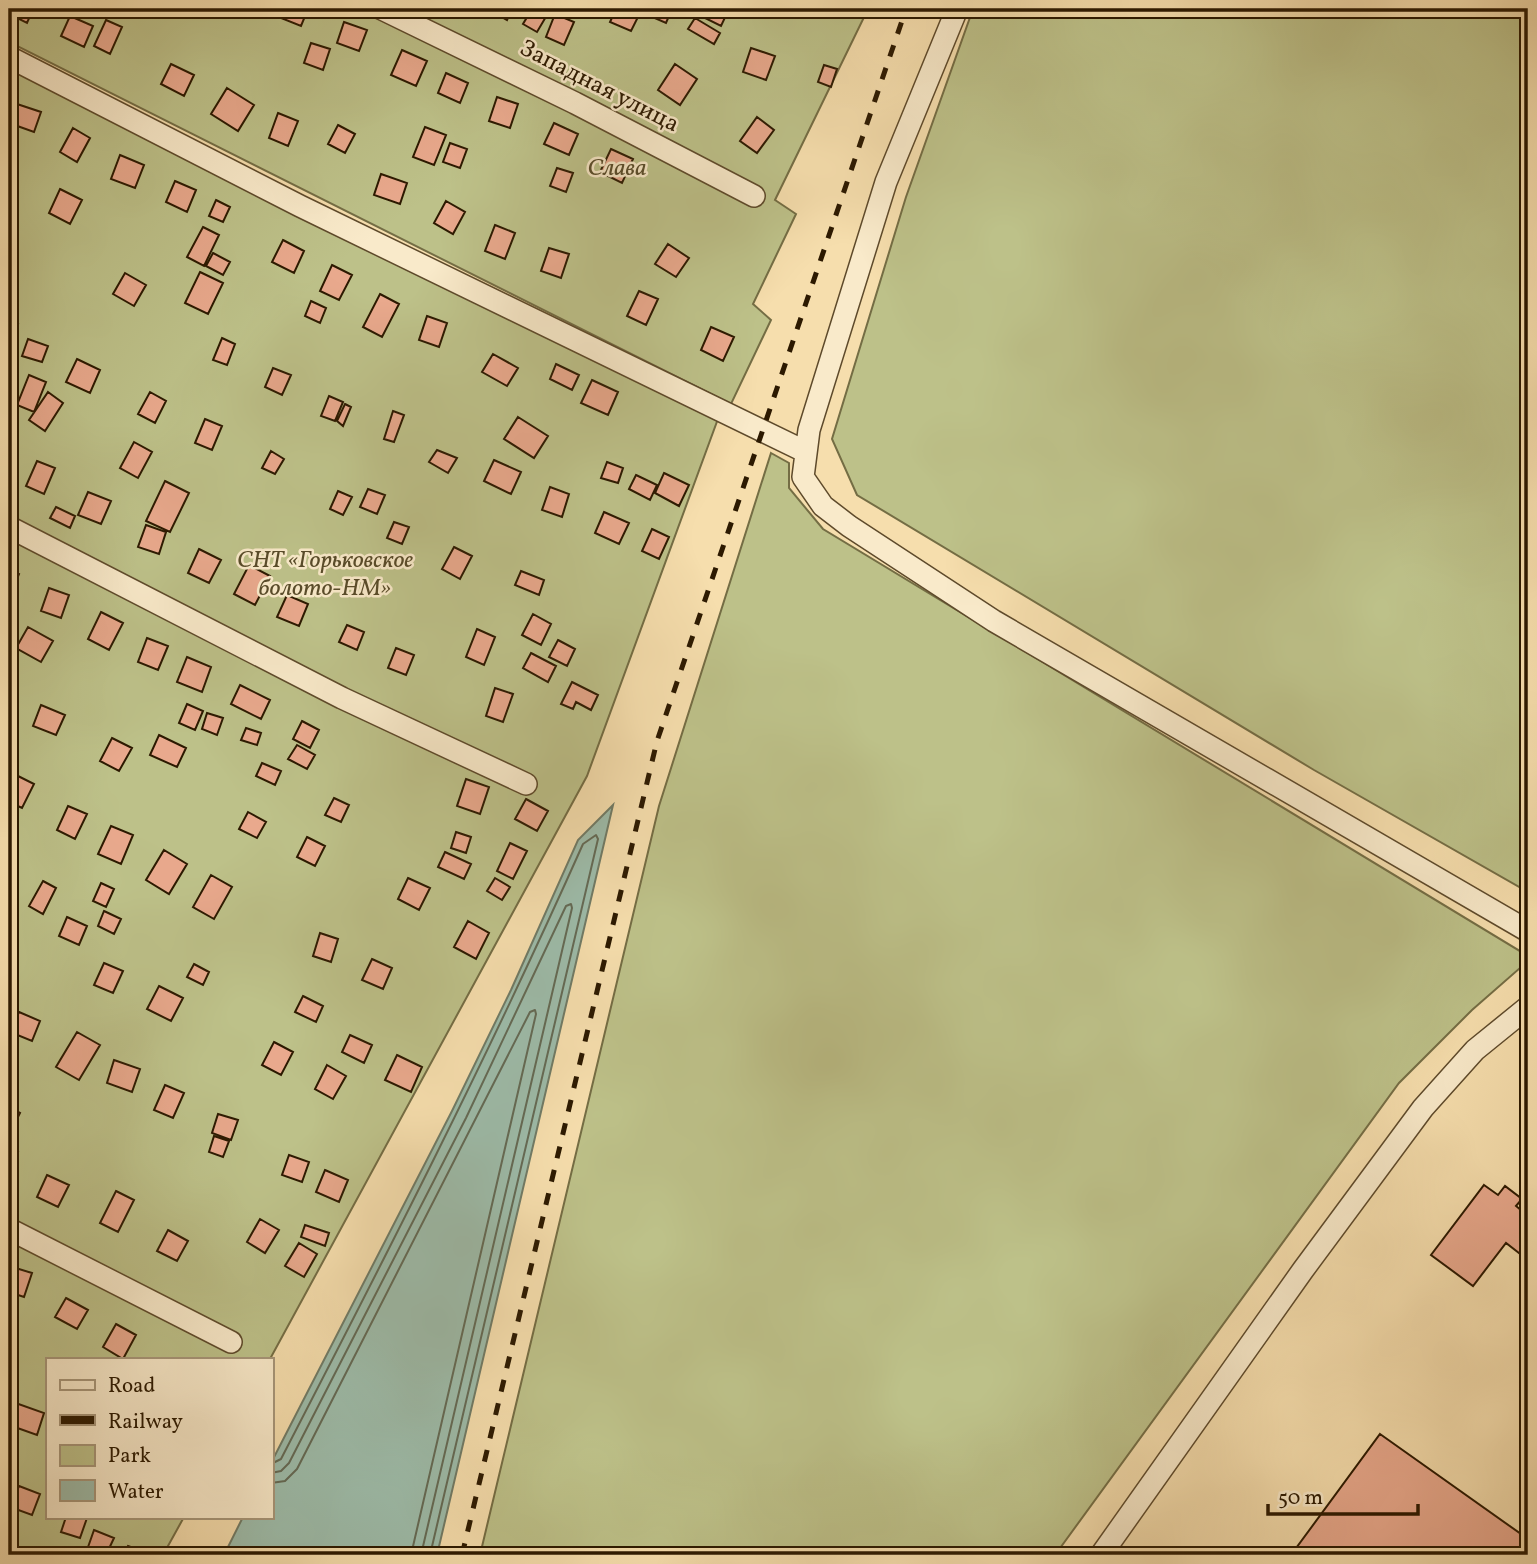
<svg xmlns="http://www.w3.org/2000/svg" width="1537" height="1564" viewBox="0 0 1537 1564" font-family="Vollkorn,serif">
<rect width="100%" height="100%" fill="#f6dead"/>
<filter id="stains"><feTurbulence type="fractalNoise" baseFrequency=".00286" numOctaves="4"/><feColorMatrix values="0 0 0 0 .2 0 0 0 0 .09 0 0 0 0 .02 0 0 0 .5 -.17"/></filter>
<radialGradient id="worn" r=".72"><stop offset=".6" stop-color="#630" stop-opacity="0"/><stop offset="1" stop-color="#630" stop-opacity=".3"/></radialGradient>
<!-- green -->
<path fill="#bdc189" stroke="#746d44" stroke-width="2" d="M9,9H868L775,200L796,214L753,304L771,320L731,404L9,42Z
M973,9H1528V892L1314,770L857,495L832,439L906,197Z
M9,67L719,416L587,776L270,1359H47V1517H184L163,1555H9Z
M771,453L789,463V488L823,529L1528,956V961L1472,1010L1399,1083L1055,1555H480L659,806Z"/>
<!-- water -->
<path fill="#9dbcaa" stroke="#707b66" stroke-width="2" d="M613,805L437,1555H224L243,1517H271V1463L452,1111L511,990L578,840Z"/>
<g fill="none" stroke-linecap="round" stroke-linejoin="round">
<!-- shore -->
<path stroke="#646a55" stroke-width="2" d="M271,1464L281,1459C386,1256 490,1053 583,844L596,835L598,839L430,1555
M271,1473L281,1471L289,1463L466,1118L566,906L571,904L572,908L421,1555
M271,1483L285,1481L297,1469L530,1012L535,1010L536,1014L411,1555"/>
</g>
<!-- building -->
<path fill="#e9a98d" stroke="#2c1900" stroke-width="2" d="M9,9H33L27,23L9,14Z
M285,9H308L301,26L281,18Z
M488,9H512L507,20Z
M532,9L547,15L537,32L523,24Z
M616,9L639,15L631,31L610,22Z
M643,9H672L666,23L641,12Z
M702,9H729L721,26L699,15Z
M555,14L574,22L564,45L546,37Z
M70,16L93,26L84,47L61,36Z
M695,18L720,33L714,44L688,29Z
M106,20L122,27L110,54L94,46Z
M344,22L367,30L359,51L337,43Z
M311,43L330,49L323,70L304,63Z
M751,48L775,56L766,80L743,72Z
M402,50L427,61L416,86L391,75Z
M171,64L194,75L184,96L161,84Z
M675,64L697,79L680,105L658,90Z
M824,65L837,69L831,87L818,82Z
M446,73L468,83L460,103L438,93Z
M227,88L254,105L238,131L211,114Z
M497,97L518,104L510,128L489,121Z
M14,103L41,112L34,132L9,123Z
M278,113L298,121L288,146L269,138Z
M757,117L774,130L757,153L740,141Z
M554,123L578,134L569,155L544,144Z
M338,125L355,134L345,153L328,144Z
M425,127L446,135L434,165L413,157Z
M73,128L90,138L77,162L60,152Z
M450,143L467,149L460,168L443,162Z
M611,149L633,159L622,183L600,172Z
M120,155L144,165L135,188L111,179Z
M557,168L573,173L566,192L550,186Z
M381,174L407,183L400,204L374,195Z
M175,181L196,190L187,212L166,202Z
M60,189L82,200L70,224L49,213Z
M216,200L230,207L223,222L209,216Z
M446,201L465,212L453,234L434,223Z
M495,225L515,233L505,259L485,251Z
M203,227L219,235L204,266L187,257Z
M283,240L304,251L294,273L272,262Z
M668,244L689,258L676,277L655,264Z
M549,248L569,254L561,278L541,271Z
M213,253L230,262L223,275L206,266Z
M332,265L352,275L339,300L320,291Z
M200,272L223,283L208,314L185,303Z
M125,273L146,285L134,306L113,294Z
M639,291L658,299L646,325L627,316Z
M380,294L399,304L382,337L363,327Z
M311,301L326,308L320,323L305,316Z
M427,316L447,323L439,347L419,340Z
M9,320L18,324L9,344Z
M711,327L734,337L723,361L701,350Z
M222,338L235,344L227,365L213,360Z
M28,339L48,346L42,362L22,356Z
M493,354L518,368L507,386L482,372Z
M77,359L100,370L90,393L66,382Z
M556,364L579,375L572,390L550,379Z
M273,368L291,375L282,395L265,387Z
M29,375L46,382L34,412L17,405Z
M592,380L618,392L608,415L581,403Z
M48,392L63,403L45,431L29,420Z
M150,392L166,401L155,423L138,414Z
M329,396L343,402L335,421L321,416Z
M345,404L351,407L343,426L337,421Z
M393,411L404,415L394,442L384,439Z
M518,417L548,436L534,458L504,439Z
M205,419L222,426L212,450L195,443Z
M134,442L152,452L138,478L120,468Z
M437,450L457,458L448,473L429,462Z
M271,451L284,459L275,474L262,468Z
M494,460L521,472L511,494L484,481Z
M37,461L55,468L44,494L26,486Z
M607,462L623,468L618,483L601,478Z
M664,473L689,485L679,506L655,493Z
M636,475L657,485L650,500L629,489Z
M165,481L189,493L170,532L146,521Z
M550,487L569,494L562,517L542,510Z
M368,489L385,495L377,514L360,507Z
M338,491L352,497L343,515L330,509Z
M88,492L111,501L101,524L78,515Z
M56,507L75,516L70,528L50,518Z
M604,512L629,523L619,544L595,533Z
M394,522L409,527L402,544L387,538Z
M146,525L166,532L159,554L138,547Z
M652,529L669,537L659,559L642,551Z
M454,547L472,556L460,579L442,569Z
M199,549L221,560L209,583L188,573Z
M249,565L270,576L255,605L234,594Z
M9,569L19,574L9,599Z
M521,571L544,580L539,595L515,585Z
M49,588L69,595L61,618L41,611Z
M287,595L308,604L299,626L277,617Z
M101,612L123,623L109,650L88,639Z
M533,614L551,624L541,645L522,635Z
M347,625L364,632L357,650L339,642Z
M28,627L53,641L41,662L16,648Z
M477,629L495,637L484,665L466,657Z
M147,638L168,646L158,670L138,662Z
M558,640L575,649L567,666L549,657Z
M396,648L414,655L406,675L388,668Z
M531,653L556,666L548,682L523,668Z
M187,657L211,667L202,692L177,682Z
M572,682L598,695L591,710L576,702L573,709L561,704Z
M240,685L270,700L261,719L231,704Z
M495,688L513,694L503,722L486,716Z
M187,704L203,711L195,730L179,723Z
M41,705L65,715L56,735L33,726Z
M207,713L223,718L217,735L202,729Z
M302,721L319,730L310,748L293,739Z
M246,728L261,733L257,745L241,740Z
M159,735L186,748L177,767L150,755Z
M112,738L132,748L119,771L100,761Z
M297,745L315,755L307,769L288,759Z
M262,763L281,771L275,785L256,776Z
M14,774L34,784L22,808L9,802V785Z
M466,779L489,787L480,814L457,806Z
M334,798L349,805L341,822L325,815Z
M526,799L548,811L537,831L515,819Z
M68,806L87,814L75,839L57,830Z
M248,812L266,822L257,838L239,829Z
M111,826L133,835L121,864L98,854Z
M456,832L471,837L466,853L451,848Z
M307,837L325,846L315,866L297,857Z
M510,843L527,851L513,879L497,871Z
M164,850L187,864L169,894L146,880Z
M445,852L471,864L464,879L438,867Z
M211,875L232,887L214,919L193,907Z
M408,878L430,888L419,910L398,899Z
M495,878L510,887L502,900L487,891Z
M43,881L56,888L43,914L29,906Z
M101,883L114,889L106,907L93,901Z
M104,911L121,919L114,934L98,926Z
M67,917L87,926L79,945L59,936Z
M468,921L489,933L476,959L454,947Z
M320,933L338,939L331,962L313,956Z
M372,959L392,968L383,989L362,980Z
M104,963L123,971L113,993L94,985Z
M194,964L209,972L203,985L187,977Z
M159,986L183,998L171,1021L147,1009Z
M303,996L323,1006L316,1022L295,1012Z
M19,1012L40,1021L32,1041L10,1032Z
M77,1032L100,1045L79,1080L56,1067Z
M350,1035L372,1045L364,1063L342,1052Z
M274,1042L293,1052L281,1075L262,1065Z
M397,1055L422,1067L411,1092L385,1080Z
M114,1060L140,1069L132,1092L107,1083Z
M327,1065L346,1076L333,1099L315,1089Z
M165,1085L184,1093L173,1118L154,1110Z
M9,1107L20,1113L13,1127L9,1125Z
M218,1114L238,1120L231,1140L212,1133Z
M214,1136L229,1141L223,1157L209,1152Z
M9,1148L18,1152L9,1176Z
M289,1155L309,1162L302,1182L282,1175Z
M325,1170L348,1180L339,1202L316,1192Z
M47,1175L69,1185L58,1207L37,1197Z
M1484,1185L1498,1195L1505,1186L1522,1199L1516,1206L1528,1216V1260L1506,1243L1473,1286L1431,1255Z
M116,1191L134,1200L118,1232L100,1223Z
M260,1219L279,1230L265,1253L247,1242Z
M305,1225L329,1233L325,1246L301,1237Z
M168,1230L188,1241L177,1261L157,1251Z
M299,1243L317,1254L304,1277L285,1266Z
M9,1266L32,1273L24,1297L9,1292Z
M66,1298L88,1310L77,1329L55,1317Z
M116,1324L136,1335L123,1359L103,1347Z
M10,1401L44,1413L37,1435L9,1425Z
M1380,1434L1528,1539V1555H1291Z
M19,1486L40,1494L32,1515L10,1507Z
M66,1517L87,1518L80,1538L61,1532Z
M94,1530L114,1538L106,1555L87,1550Z
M128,1546L147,1553L146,1555H124Z"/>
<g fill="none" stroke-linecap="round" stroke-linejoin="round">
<defs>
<path id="minor" d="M382,9L575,103L754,196
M957,9L886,182L809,430L803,477L823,506L849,526L994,621L1528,931
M9,57L300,206L804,451
M9,527L342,698L526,784
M9,1229L231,1342
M1101,1555L1303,1270L1423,1108L1475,1050L1528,1007"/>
</defs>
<!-- minor casing -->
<use href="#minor" stroke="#5e4a2b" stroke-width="24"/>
<!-- minor -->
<use href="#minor" stroke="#f9eaca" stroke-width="21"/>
<!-- rail -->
<path stroke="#2c1900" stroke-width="5" stroke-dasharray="12 12" stroke-linecap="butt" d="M462,1555L657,741L906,9"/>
</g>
<g text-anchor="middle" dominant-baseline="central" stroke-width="5" stroke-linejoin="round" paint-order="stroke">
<!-- street labels -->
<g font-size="24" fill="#2c1900" stroke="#f9eaca">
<text transform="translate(599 87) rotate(27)">Западная улица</text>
</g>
<!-- park labels -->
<g font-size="24" font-style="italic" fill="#584b29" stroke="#f9eaca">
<text x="617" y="169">Слава</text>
<text x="325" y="561">СНТ «Горьковское<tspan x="325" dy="28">болото-НМ»</tspan></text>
</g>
</g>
<!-- margin -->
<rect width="1537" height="1564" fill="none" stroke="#f6dead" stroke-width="35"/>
<rect x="10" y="10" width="1516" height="1543" fill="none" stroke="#2c1900" stroke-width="3.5"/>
<rect x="18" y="18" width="1502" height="1529" fill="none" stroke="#2c1900" stroke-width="2"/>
<!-- legend -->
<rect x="46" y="1358" width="228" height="161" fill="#f9eaca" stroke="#a79679" stroke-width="2"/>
<rect x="60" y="1380" width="35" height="10" fill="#f9eaca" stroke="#a79679" stroke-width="2"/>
<text x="108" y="1392" font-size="21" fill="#2c1900">Road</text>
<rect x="60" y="1415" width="35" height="10" fill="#2c1900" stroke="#a79679" stroke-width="2"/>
<text x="108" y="1428" font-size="21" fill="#2c1900">Railway</text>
<rect x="60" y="1445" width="35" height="21" fill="#bdc189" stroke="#a79679" stroke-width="2"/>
<text x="108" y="1462" font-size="21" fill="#2c1900">Park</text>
<rect x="60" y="1480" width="35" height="21" fill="#9dbcaa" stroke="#a79679" stroke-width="2"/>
<text x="108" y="1498" font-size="21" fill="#2c1900">Water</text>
<!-- scale -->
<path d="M1268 1504v10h150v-10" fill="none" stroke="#2c1900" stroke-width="3.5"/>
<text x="1278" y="1504" font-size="21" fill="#2c1900" stroke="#f9eaca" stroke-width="5" paint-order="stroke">50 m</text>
<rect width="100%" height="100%" filter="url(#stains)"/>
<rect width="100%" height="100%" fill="url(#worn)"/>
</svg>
